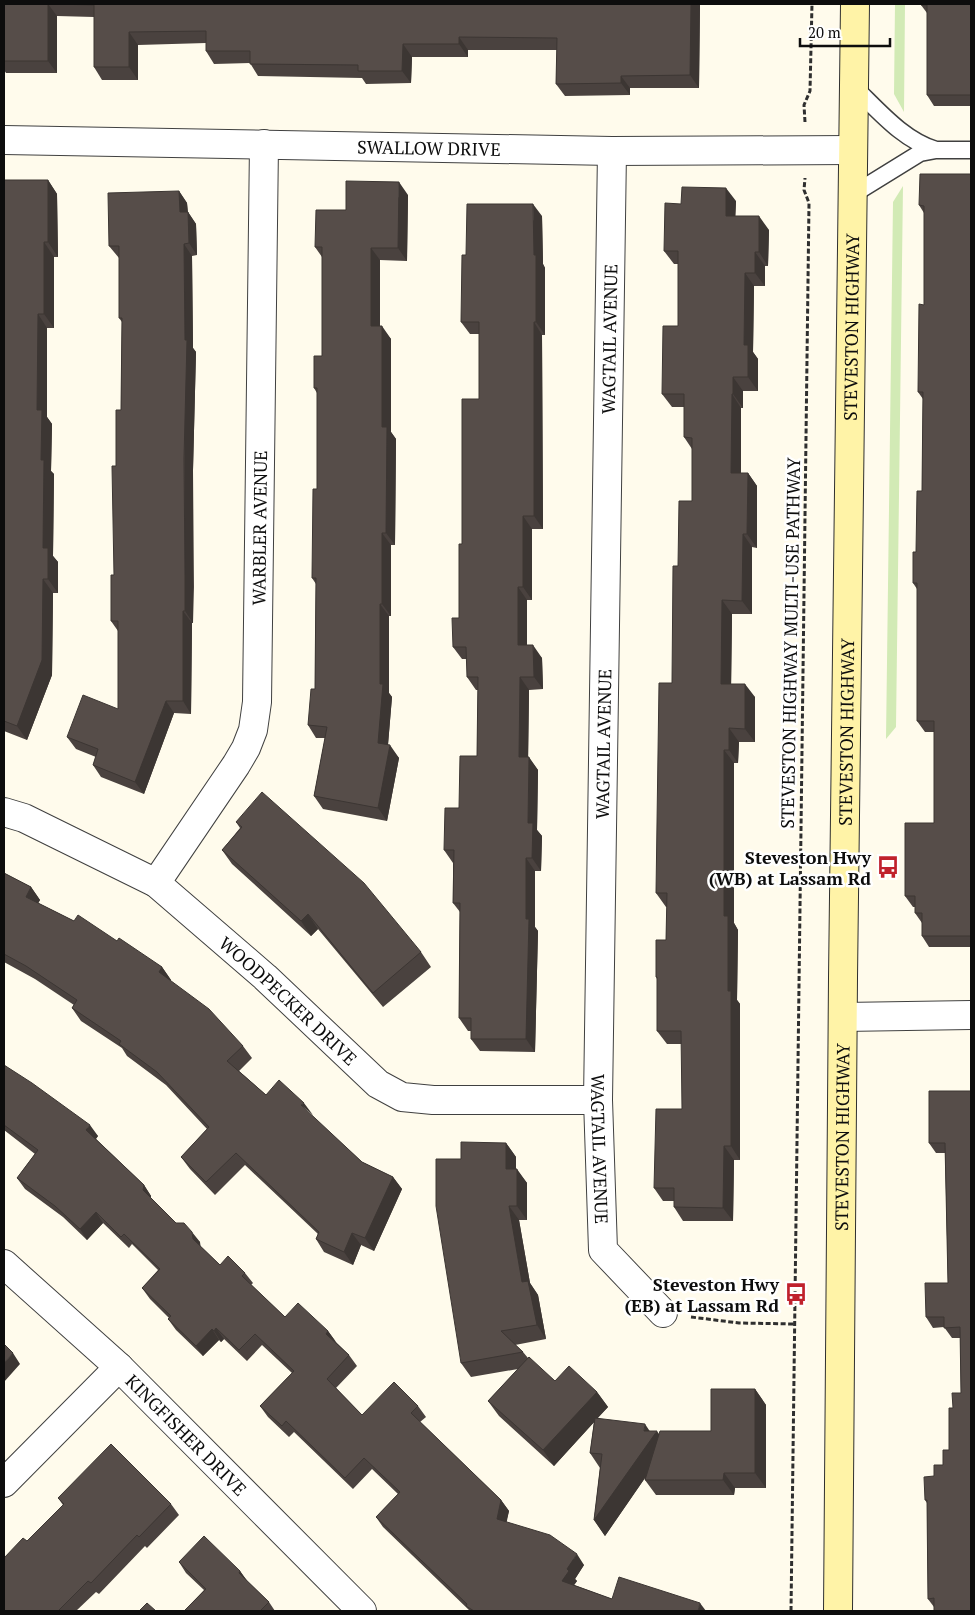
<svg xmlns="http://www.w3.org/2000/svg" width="975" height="1615" viewBox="0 0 975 1615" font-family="'PT Serif',serif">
<rect width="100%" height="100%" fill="#fffbec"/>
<!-- grass -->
<path fill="#d2eab5" d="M895,4H905L904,112L894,94Z
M903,186L896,727L886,739L893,202Z"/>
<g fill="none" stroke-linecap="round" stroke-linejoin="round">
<defs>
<path id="service" d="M854,87C879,111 903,140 936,150
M852,195L920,153L936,150H971"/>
<g id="minor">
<path id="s1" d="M4,140L612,151L853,150"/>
<path id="s2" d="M612,151L598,1100L603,1250L663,1313"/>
<path id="s3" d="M4,812L24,818L156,883L265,977L378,1084L402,1097L433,1100H598"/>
<path id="s4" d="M156,883L236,765L246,748L253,730L257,702L264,144"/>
<path d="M843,1017L971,1015"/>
<path id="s5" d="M4,1264L119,1367L362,1611"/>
<path d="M4,1483L119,1367"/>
</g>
<g id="secondary">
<path id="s6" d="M838,1611L843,978L855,4"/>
</g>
</defs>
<!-- service casing -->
<use href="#service" stroke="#404040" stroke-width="19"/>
<!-- minor casing -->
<use href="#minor" stroke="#404040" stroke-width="30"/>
<!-- secondary casing -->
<use href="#secondary" stroke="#2f2f2f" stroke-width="30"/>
<!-- path -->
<path stroke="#2f2f2f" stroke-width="3" stroke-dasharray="5 2.5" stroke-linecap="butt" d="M805,122L804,105L810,91L812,4
M691,1317L739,1323L795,1324
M791,1611L809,203L804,190L805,178"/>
<!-- service -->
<use href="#service" stroke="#fff" stroke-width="16"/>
<!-- minor -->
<use href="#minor" stroke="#fff" stroke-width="28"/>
<!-- secondary -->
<use href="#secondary" stroke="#fff3a7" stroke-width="28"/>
</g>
<!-- wall -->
<path fill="#4a423f" d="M4,4H700L699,88H630V95L565,96L556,84L557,50H468V57H412L411,83L366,84L362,78L258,76L250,63L214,64L206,51V43L138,45V80H102L94,67V17L57,16V73H6L4,70Z
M971,4V106H934L927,95V13L921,5Z
M971,174V947H929L922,936V923L915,913V907H913L905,896L934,823V732H925L917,721V589L913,583L922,491L923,399L918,392L924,305V213L919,205Z
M4,180H48L57,194L58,257H54V328H47V417L52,424L51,471L54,474L53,556L58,562V593H53L52,675L27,740L4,731Z
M179,191L187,203L188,212L196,224L197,255L192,256L193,348L196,352L193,470L194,587L193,623H192L191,714L174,713L144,794L101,777L93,765L96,757L76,749L67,737L118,709V631L111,621L114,575L116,466L121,410L122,322L119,318V258L109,246Z
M408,195L407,261L380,260V326L391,339V432L396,439L395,545H391V616H389V693L392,697L388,745L399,758L387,821L323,809L314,796L325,738H316L308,725L315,689L316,584L312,578L317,489V393L314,388L322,356V257L315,247L346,210Z
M736,201L735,216L769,230L768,266H765V286H754L753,352L758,359V391H743V408H741V473H748L757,486V548L752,547V614H732L731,684L755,697V742H739L738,763H734V923L738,930L737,1000L740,1004V1160H734L733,1221H683L674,1207V1201H663L654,1188L682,1109V1044H667L657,1031V979L656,977L666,940L667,907H666L656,893L672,683L678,566L692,501V449L684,437V407H672L662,394L678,326V264H674L664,251L681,204Z
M542,216L543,264L545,268V335H542L543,529H532V600H527V645L542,658L543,689L529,690L528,757L538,770L537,830L542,836L541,871H535V927L538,931L535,1052L480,1051L471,1039V1031H468L459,1018L460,912L453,903V863L444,850L477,756L478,690H476L467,677V659H462L453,647L459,618L462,544L479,399V334H470L461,322L466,255Z
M236,822L421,952L431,967L383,1007L318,929L311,936L232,864L222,850L240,828Z
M4,873L31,887L40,900L38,903L74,921L117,941L162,967L171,980L170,981L243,1046L252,1058L239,1071L266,1095L312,1116L362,1162L393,1177L402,1189L374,1251L361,1245L353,1265L324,1252L316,1239L318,1234L245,1165L215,1195L190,1169L181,1157L207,1129L166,1085L127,1056L122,1048L81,1021L72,1008L74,1005L35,979L4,962Z
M4,1065L98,1136L96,1139L144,1185L151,1196V1198L176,1223L200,1242V1246L220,1265L245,1273L253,1283L251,1285L285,1317L328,1331L336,1342L349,1355L357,1366L336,1388L362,1415L418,1406L426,1417L420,1422L501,1500L509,1511L506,1522L584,1565L575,1579L577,1581L574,1585L612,1599L706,1611H470L383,1527L376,1517L398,1494L372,1469L353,1489L294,1432L289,1437L268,1417L260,1406L292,1373L262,1345L247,1361L224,1339L221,1342L219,1340L203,1356L176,1330L168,1319L169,1318L150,1299L142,1288L158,1270L132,1244L129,1248L103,1223L87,1240L63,1217L25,1189L17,1178L35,1154L4,1130Z
M971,1091V1611L934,1607L928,1599L927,1503L925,1500L934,1476L943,1465L949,1450L953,1408L961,1393L960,1338H952L944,1327L933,1328L926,1317L948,1283L945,1153H936L929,1143Z
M506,1143L516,1157V1169L527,1183V1220H519L530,1283L538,1295L546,1339L515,1345L523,1352L528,1358L555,1381L597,1392L608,1407L597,1418L650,1431L659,1435L711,1431L755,1389L766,1405V1488H735L734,1495H656L645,1480V1478L605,1536L594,1520L600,1468L590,1453L594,1422L554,1466L499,1416L488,1401L518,1369L471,1377L461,1363V1159Z
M58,1498L171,1504L179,1515L147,1548L145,1546L99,1594L96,1592L76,1611H4L27,1541L63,1505Z
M179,1562L240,1571L247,1581L269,1602L275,1611H184L204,1590L186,1573Z"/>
<!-- shaded-wall -->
<path fill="#3c3633" d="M48,4L57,16V73L48,61Z
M691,4H700L699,88L690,75Z
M129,32L138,45V80L129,67Z
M459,37L468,50V57L459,44Z
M403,44L412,57L411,83L402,71Z
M621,76L630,88V95L621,83Z
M48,180L57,194L58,257L48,242Z
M399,182L408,195L407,261L398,248Z
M726,188L736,201L735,230L726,216Z
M179,191L187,203L188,217V212L196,224L197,255L189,243L180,212Z
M533,204L542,216L543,264L545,268V335L536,322L534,255Z
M759,216L769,230L768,266L759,252Z
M44,242L54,257V328L44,314Z
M184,244L192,256L193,348L196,352L193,470V623L185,611V340Z
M371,248L380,260V339L371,326Z
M755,252L765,266V286L755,273Z
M745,273L754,286L753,352L758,359V391L748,377L744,345Z
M38,314L47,328V417L52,424L51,471L54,474L53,556L58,562V593L48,579L43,548L37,410Z
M534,322L542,335L543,529L534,516Z
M382,326L391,339V432L396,439L395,545L386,533L382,427Z
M733,377L743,391V408L733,394Z
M732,394L741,408V486L731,473Z
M748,473L757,486V548L747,534Z
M523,516L532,529V600L523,587Z
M382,533L391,545V616L382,604Z
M743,534L752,547V614L742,601Z
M43,579L53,593L52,675L27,740L17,726Z
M518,587L527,600V658L518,645Z
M722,600L732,614L731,697L721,684Z
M380,604L389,616V693L392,697L387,756L378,743L380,684Z
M183,611L192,623L191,714L183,701Z
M533,645L542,658L543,689L534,677Z
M520,677L529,690L528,770L519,757Z
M745,684L755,697V742L745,729Z
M166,701L174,713L144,794L135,782Z
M729,728L739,742L738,763L729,750Z
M390,745L399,758L387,821L378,808Z
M724,750L734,763V923L738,930L737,1000L740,1004V1160L731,1146L728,991L724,916Z
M529,757L538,770L537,830L542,836L541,871L532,858L528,823Z
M526,858L535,871V927L538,931L535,1052L526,1039Z
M31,887L40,900L35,909L26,897Z
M308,914L318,929L311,936L301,921Z
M162,967L171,980L168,985L159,972Z
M304,1103L313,1115L301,1105Z
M90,1125L98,1136L94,1141L86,1130Z
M506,1143L516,1157V1183L506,1169Z
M724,1146L734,1160L733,1221L723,1208Z
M517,1169L527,1183V1220L517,1206Z
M393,1177L402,1189L374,1251L365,1238Z
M144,1185L151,1196V1201L143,1190Z
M509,1206L519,1220L530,1283L538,1295L546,1339L537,1325L522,1282Z
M96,1212L103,1223L87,1240L80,1229Z
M192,1232L200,1242L201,1249L193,1239Z
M352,1233L361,1245L353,1265L344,1252Z
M216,1328L224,1339L221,1342L214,1331Z
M212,1329L219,1340L203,1356L196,1346Z
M328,1331L336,1342L326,1334Z
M13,1353L20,1364L4,1382V1363Z
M755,1389L766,1405V1488L755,1473Z
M597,1392L608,1407L554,1466L543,1450Z
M645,1424L653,1436L657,1431L667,1446L605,1536L594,1520L644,1431Z
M724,1473L735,1488L734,1495L723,1480Z
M501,1500L509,1511L505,1530L497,1519Z
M577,1554L584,1565L575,1579L577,1581L569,1592L562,1581L567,1569Z
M240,1571L248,1582L239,1573Z
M700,1603L706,1611H698Z"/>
<!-- building -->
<path fill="#564d49" stroke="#3c3633" d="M4,4H48V61H4Z
M54,4H691L690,75L621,76V83L556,84L557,38L459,37V44H403L402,71H358V65L250,64V51H206V31L129,32V67H94V5Z
M921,4H971V95H927V5H921Z
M920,174H971V936H922V913H915V896H905V823H934V721H917V583H913V552H916L917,491H922L923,392H918L919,304L924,305V206L919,205Z
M4,180H48V242H44V314H38L37,410H42L41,460H44L43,548H48V579H43L42,660L17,726L4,721Z
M346,181L399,182L398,248H371V326H382V427H387L386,533H382V604H380V684H383L378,743L390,745L378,808L314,796L327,727L308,725L311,689H315L316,578H312L313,489H317V388H314V356H322V247H315L316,210H346Z
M682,187L726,188V216H759V252H755V273H745L744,345H748V377H733V394H732L731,473H748L747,534H743L742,601L722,600L721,684H745V729L729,728V750H724V916H728V991H731V1146H724L723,1208L674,1207V1188H654L656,1109H682L681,1031H657V977H656V940H666L667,893H656L659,683H672L673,566H678L679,501H692V438L684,437V394H662L663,326H678V251H664L665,203L681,204Z
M179,191L180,212H188L189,243L184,244L185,340H187L184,458L185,575V611H183V701H166L135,782L93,765L98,749L67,737L83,695L118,709V621H111V575H114L112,466H116V410H121L122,318H119V246H109L108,193Z
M467,204H533L534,255H536V322H534V516H523V587H518V645H533L534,677H520L519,757H529L528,823H533L532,858H526V919H529L526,1039H471V1018H459L460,903H453L454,850H444L445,808H459L460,756H477L478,677H467L466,647H453L452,618H459V544H462V399H479V322H461L462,255H466Z
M262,792L364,883L421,952L373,993L308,914L301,921L222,850L242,827L236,822Z
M4,873L31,887L26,897L74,921L78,915L117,941L119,938L162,967L159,972L209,1009L243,1046L227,1061L266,1095L279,1080L304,1103L301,1105L362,1162L393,1177L365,1238L352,1233L344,1252L316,1239L319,1232L236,1153L206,1182L181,1157L209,1127L157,1072L119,1044L121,1041L72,1008L77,1000L26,966L4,954Z
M4,1065L32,1083L90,1125L86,1130L144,1185L143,1190L176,1223H184L192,1232L193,1239L220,1265L228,1256L245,1273L242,1276L285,1317L298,1303L328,1331L326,1334L349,1355L327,1379L362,1415L394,1382L418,1406L411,1413L501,1500L497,1519L550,1535L577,1554L567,1569L569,1571L562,1581L612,1599L619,1577L700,1603L698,1611H474L466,1606L467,1604L376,1517L400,1492L364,1458L345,1478L286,1421L282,1426L260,1406L294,1371L255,1334L239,1350L216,1328L214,1331L212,1329L196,1346L168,1319L171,1316L142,1288L160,1269L124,1234L121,1237L96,1212L80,1229L55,1206L17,1178L38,1150L4,1125Z
M929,1091H971V1611H934V1598L928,1599L927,1500H925L924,1477L934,1476V1465H943V1450H949V1408H953L952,1393H961L960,1327L944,1328V1317H926L925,1283H948L945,1143H929Z
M461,1142L506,1143V1169H517V1206H509L522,1282L528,1281L537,1325L501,1331L523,1352L461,1363L436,1206V1159H461Z
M4,1344L13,1353L4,1363Z
M529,1357L555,1381L569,1366L597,1392L543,1450L488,1401Z
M711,1389H755V1473H724L723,1480H645L660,1431H711Z
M595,1418L645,1424L644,1431H657L594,1520L602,1454L590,1453Z
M111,1444L171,1504L139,1537L137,1535L91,1583L88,1581L58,1611H4V1558L23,1538L27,1541L64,1504L58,1498Z
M204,1536L240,1571L239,1573L269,1602L260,1611H184L206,1589L179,1562Z
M147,1603L156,1611H139Z"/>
<!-- icons -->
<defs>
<symbol id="bus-bare" viewBox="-9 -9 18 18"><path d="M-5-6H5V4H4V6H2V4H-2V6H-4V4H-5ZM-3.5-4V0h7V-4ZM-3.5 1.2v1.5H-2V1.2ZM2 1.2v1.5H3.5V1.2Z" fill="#c0212c" stroke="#fff" stroke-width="2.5" paint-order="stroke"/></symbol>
</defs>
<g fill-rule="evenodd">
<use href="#bus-bare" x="872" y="851" width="32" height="32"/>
<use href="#bus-bare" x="780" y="1278" width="32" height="32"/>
</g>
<g text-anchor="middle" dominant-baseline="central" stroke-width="5" stroke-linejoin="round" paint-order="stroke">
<!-- street labels -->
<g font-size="18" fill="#0d0d0d" stroke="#fff">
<text stroke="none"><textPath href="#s1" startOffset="425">SWALLOW DRIVE</textPath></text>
<text stroke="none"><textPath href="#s6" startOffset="1284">STEVESTON HIGHWAY</textPath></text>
<text transform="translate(609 339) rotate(-89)">WAGTAIL AVENUE</text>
<text stroke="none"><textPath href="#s4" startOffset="384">WARBLER AVENUE</textPath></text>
<text transform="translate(790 643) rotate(-89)">STEVESTON HIGHWAY MULTI-USE PATHWAY</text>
<text stroke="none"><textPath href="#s6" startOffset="879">STEVESTON HIGHWAY</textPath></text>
<text transform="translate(603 744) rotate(-89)">WAGTAIL AVENUE</text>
<text stroke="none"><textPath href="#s3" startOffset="345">WOODPECKER DRIVE</textPath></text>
<text stroke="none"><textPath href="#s6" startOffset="474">STEVESTON HIGHWAY</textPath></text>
<text stroke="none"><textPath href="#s2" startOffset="998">WAGTAIL AVENUE</textPath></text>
<text stroke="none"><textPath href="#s5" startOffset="250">KINGFISHER DRIVE</textPath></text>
</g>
<!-- poi labels -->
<g font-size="18" font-weight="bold" fill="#0d0d0d" stroke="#fff" text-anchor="end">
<text x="871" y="857">Steveston Hwy<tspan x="871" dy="21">(WB) at Lassam Rd</tspan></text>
<text x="779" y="1284">Steveston Hwy<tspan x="779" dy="21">(EB) at Lassam Rd</tspan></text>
</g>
</g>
<!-- border -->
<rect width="975" height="1615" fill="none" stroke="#0d0d0d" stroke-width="10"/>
<!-- scale -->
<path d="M800 38v8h90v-8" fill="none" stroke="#0d0d0d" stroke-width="2.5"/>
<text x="808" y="38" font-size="15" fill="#0d0d0d" stroke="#ffffff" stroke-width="4" paint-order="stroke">20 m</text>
</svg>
